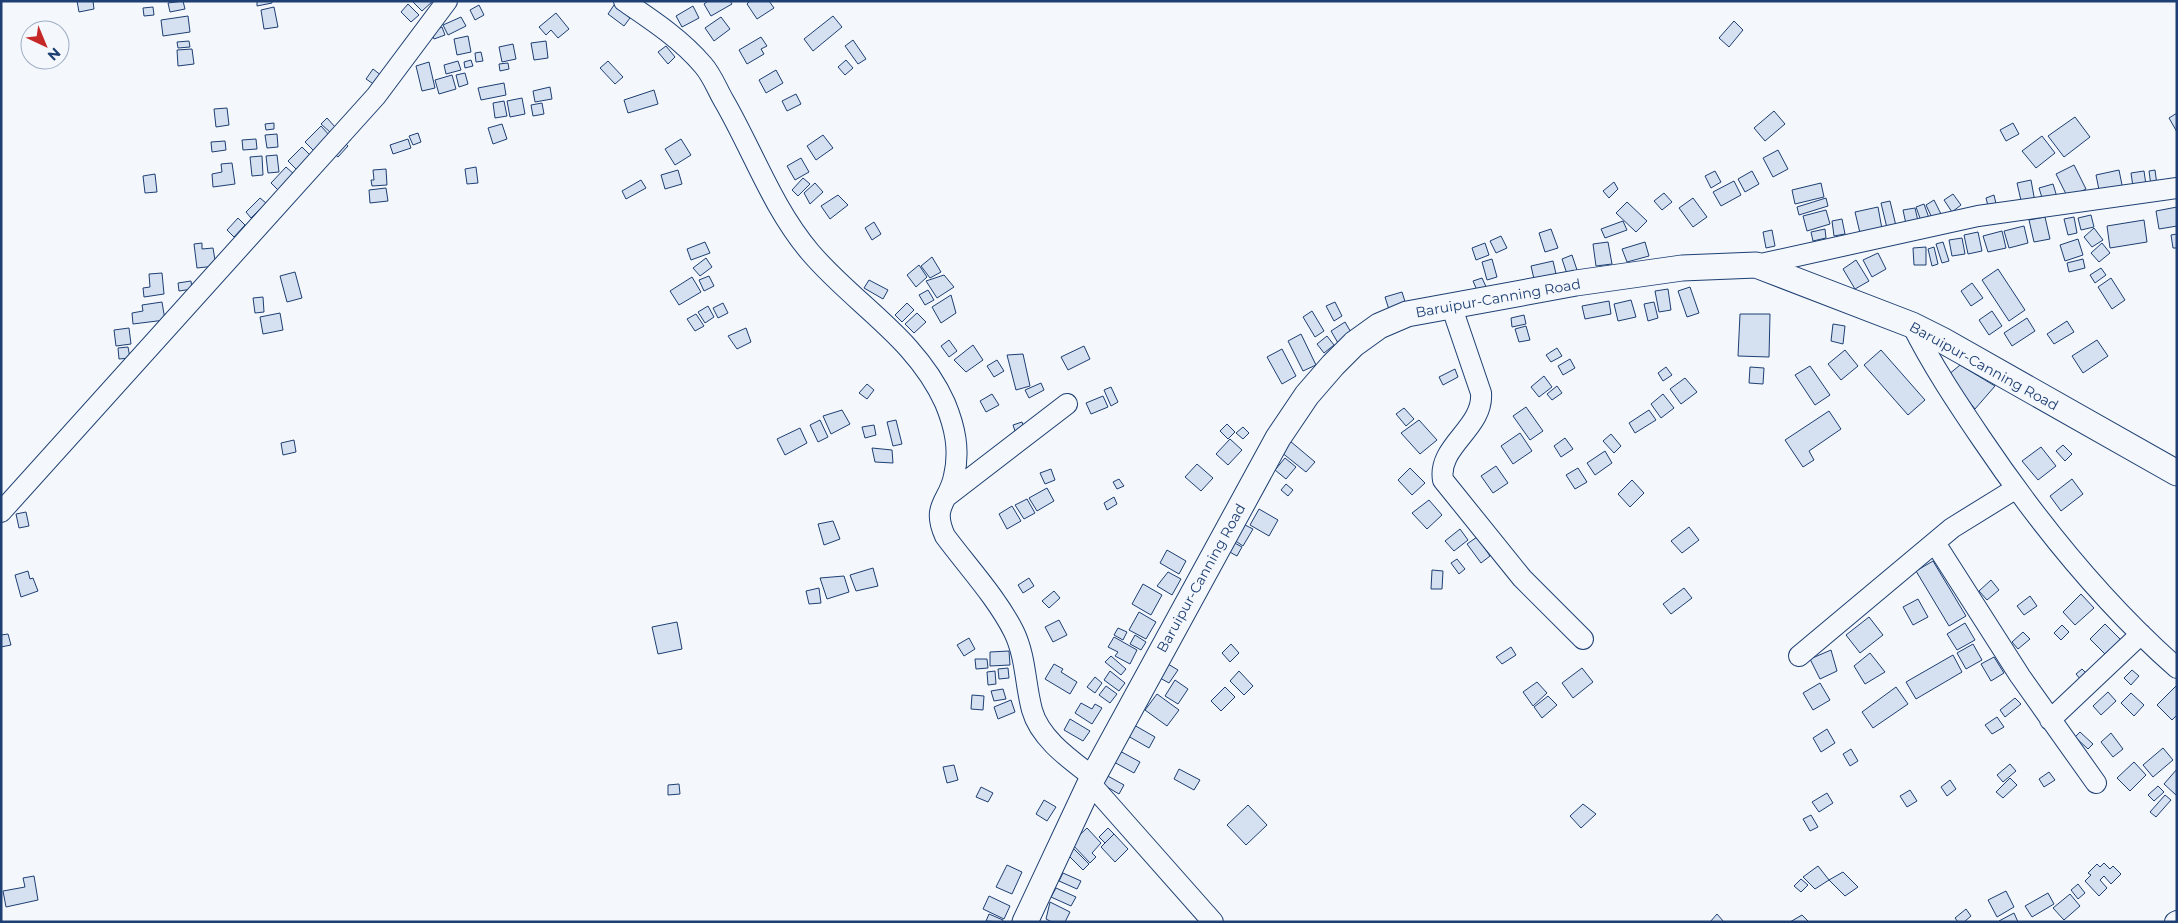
<svg xmlns="http://www.w3.org/2000/svg" width="2178" height="923" viewBox="0 0 2178 923" font-family="Montserrat,sans-serif">
<rect width="100%" height="100%" fill="#f4f7fb"/>
<!-- building -->
<path fill="#d5e0f0" stroke="#1d3f73" d="M77,1H93L94,9L79,12Z
M183,1L185,9L170,12L168,3Z
M257,1H272V3L257,6Z
M412,1H433L422,11Z
M708,1H730L732,4L711,16L704,4Z
M750,1H769L774,8L757,19L747,4Z
M408,4L419,15L411,22L401,12Z
M479,5L484,15L475,20L470,10Z
M614,5L630,18L624,26L608,14Z
M693,6L699,18L682,27L676,16Z
M153,7L154,15L144,16L143,8Z
M274,7L278,27L264,29L261,10Z
M556,13L569,29L558,38L551,30L546,35L539,27Z
M188,16L190,32L163,36L161,20Z
M833,16L842,27L813,51L804,39Z
M461,17L466,26L448,35L443,25Z
M721,17L730,29L714,41L705,28Z
M1734,21L1743,30L1729,47L1719,38Z
M442,27L445,35L434,39L431,32Z
M468,36L471,52L457,55L454,39Z
M761,37L767,46L761,49L764,54L747,64L739,50Z
M853,40L866,59L858,64L845,46Z
M189,41L190,47L178,48L177,42Z
M546,41L548,58L534,60L531,43Z
M513,44L516,59L502,62L499,47Z
M666,46L675,57L668,64L658,52Z
M192,49L194,64L178,66L177,50Z
M481,52L483,61L476,62L475,53Z
M471,60L473,66L465,68L464,62Z
M846,60L853,68L845,75L838,67Z
M458,61L461,70L446,74L444,65Z
M608,61L623,77L615,84L600,68Z
M429,62L435,88L422,91L416,66Z
M508,63L509,69L500,71L499,64Z
M373,69L382,76L375,85L366,79Z
M776,70L783,83L766,93L759,80Z
M465,73L468,84L459,87L456,75Z
M452,75L456,89L439,94L435,80Z
M504,83L506,95L481,100L478,88Z
M550,87L552,99L535,102L533,91Z
M654,90L658,104L628,113L624,100Z
M796,94L801,104L787,111L782,101Z
M522,98L525,114L510,117L507,101Z
M504,101L507,116L495,118L493,103Z
M542,103L544,114L533,116L531,105Z
M227,108L229,125L216,127L214,109Z
M1774,111L1785,124L1765,141L1754,128Z
M2177,113V132L2169,118Z
M2075,117L2090,137L2064,157L2048,136Z
M327,118L336,128L331,133L321,124Z
M274,123V129L266,130L265,124Z
M2013,123L2019,134L2006,141L2000,130Z
M502,124L507,139L493,144L488,128Z
M321,126L330,136L314,151L305,142Z
M418,133L421,142L413,145L409,136Z
M277,134L278,147L267,148L265,135Z
M823,135L833,148L816,160L807,146Z
M2042,136L2055,153L2036,168L2022,151Z
M256,139L257,149L243,150L242,140Z
M408,139L411,148L393,154L390,145Z
M681,139L691,155L675,165L665,149Z
M225,141L226,150L212,152L211,142Z
M343,141L348,146L338,157L332,152Z
M302,147L312,157L298,171L288,161Z
M1778,150L1788,169L1773,177L1763,158Z
M277,155L279,172L268,173L266,156Z
M262,156L263,175L252,176L250,157Z
M801,158L809,172L795,180L787,166Z
M232,163L235,184L213,187L212,174L222,172L221,164Z
M2074,165L2086,189L2068,198L2056,174Z
M286,167L295,175L279,191L271,183Z
M476,167L478,183L467,184L465,169Z
M386,169L387,185L372,186L371,180H374L373,170Z
M678,170L682,184L665,189L661,175Z
M2119,170L2123,190L2100,195L2096,175Z
M2155,170L2157,185L2151,186L2149,171Z
M1715,171L1721,182L1711,188L1705,176Z
M1752,171L1759,184L1745,192L1738,179Z
M2144,171L2146,185L2133,187L2131,173Z
M155,174L157,192L145,193L143,176Z
M803,178L810,184L798,196L792,190Z
M641,180L646,188L626,199L622,191Z
M2031,180L2035,202L2022,205L2017,183Z
M1734,181L1741,195L1721,206L1713,192Z
M1614,182L1618,189L1609,198L1603,191Z
M815,183L823,192L810,204L804,193Z
M1821,183L1824,197L1795,204L1792,190Z
M2053,184L2057,197L2043,201L2039,188Z
M386,188L388,201L370,203L369,190Z
M1664,193L1672,202L1662,210L1654,201Z
M1953,194L1961,205L1952,212L1944,200Z
M838,195L848,205L830,219L821,206Z
M1994,195L1997,208L1989,210L1986,198Z
M260,198L266,203L251,218L246,212Z
M1693,198L1707,217L1693,227L1679,208Z
M1826,198L1828,206L1799,215L1797,207Z
M1934,200L1941,214L1932,218L1926,205Z
M1890,201L1896,226L1887,228L1881,203Z
M1627,202L1647,221L1636,232L1616,213Z
M1924,204L1929,218L1921,221L1916,207Z
M1878,207L1882,229L1860,233L1855,212Z
M2177,207V226L2159,229L2156,211Z
M1915,208L1918,221L1906,224L1903,210Z
M1826,210L1830,224L1807,231L1803,216Z
M2091,215L2094,227L2081,230L2078,218Z
M2045,217L2050,239L2034,242L2029,220Z
M2074,217L2077,233L2068,235L2064,219Z
M238,218L245,225L234,237L227,230Z
M1842,219L1845,234L1834,236L1832,221Z
M2144,220L2147,242L2110,248L2107,226Z
M1623,221L1627,230L1605,238L1601,229Z
M874,222L881,234L872,240L865,228Z
M2024,226L2028,243L2009,248L2004,231Z
M2094,228L2103,240L2092,247L2084,237Z
M1551,229L1558,248L1545,252L1539,233Z
M1825,229L1826,238L1813,241L1811,232Z
M1772,230L1775,246L1766,248L1763,232Z
M2002,231L2006,248L1988,252L1983,236Z
M1978,232L1982,251L1968,254L1964,235Z
M2177,234V248H2173L2171,235Z
M1501,236L1507,248L1496,253L1490,241Z
M1962,238L1965,254L1952,256L1949,240Z
M2078,239L2083,255L2065,261L2060,245Z
M705,242L710,253L691,260L687,249Z
M1608,242L1612,264L1596,266L1593,244Z
M1645,242L1649,256L1627,262L1622,249Z
M1943,242L1949,261L1942,263L1936,244Z
M202,243V249L213,248L216,266L197,268L194,244Z
M1485,243L1489,255L1476,260L1472,248Z
M2102,243L2110,253L2099,262L2091,253Z
M1926,247V265H1914L1913,248Z
M1934,247L1938,264L1932,266L1928,249Z
M1878,253L1886,269L1872,277L1863,260Z
M1572,255L1578,273L1568,277L1562,259Z
M932,257L941,272L930,278L921,266Z
M706,258L712,267L700,276L693,268Z
M1492,259L1497,277L1487,280L1482,262Z
M2083,259L2085,268L2069,272L2067,263Z
M1856,260L1869,281L1855,289L1843,269Z
M1553,261L1556,274L1534,279L1531,266Z
M919,265L927,277L916,287L907,275Z
M2101,268L2106,275L2095,283L2090,275Z
M1998,269L2025,310L2009,321L1982,280Z
M295,272L302,298L287,302L280,276Z
M162,273L164,294L144,297L143,288L150,287L149,274Z
M944,275L954,287L937,298L926,281Z
M709,276L714,286L704,291L699,280Z
M692,277L701,292L679,305L670,291Z
M1482,278L1488,291L1479,295L1473,281Z
M2111,278L2125,300L2112,309L2098,287Z
M869,280L888,290L883,299L864,288Z
M191,281L192,289L179,291L178,283Z
M1972,283L1983,298L1971,306L1961,291Z
M1690,287L1699,313L1687,317L1678,291Z
M1668,289L1671,310L1659,312L1655,291Z
M928,290L934,300L925,305L919,295Z
M1402,292L1407,308L1390,313L1385,297Z
M951,295L956,313L941,323L932,307Z
M263,297L264,312L255,313L253,298Z
M1631,300L1636,317L1618,321L1614,304Z
M1609,301L1611,314L1585,319L1582,306Z
M162,302L165,320L133,324L132,313L143,311L142,305Z
M1335,302L1342,316L1334,321L1326,306Z
M1654,302L1658,318L1648,321L1644,304Z
M723,303L728,313L718,318L713,308Z
M907,303L914,310L902,322L895,315Z
M708,306L714,317L705,323L698,312Z
M1312,311L1324,331L1315,337L1303,317Z
M1992,311L2002,326L1989,335L1979,320Z
M280,313L283,330L263,334L260,317Z
M917,313L926,322L914,333L905,324Z
M696,314L704,326L695,331L687,319Z
M1740,314H1770L1769,357L1738,356Z
M1524,315L1526,324L1512,327L1511,318Z
M2027,318L2035,331L2012,346L2004,333Z
M2067,321L2074,332L2054,344L2047,334Z
M1345,322L1352,334L1338,343L1331,331Z
M1833,324L1845,326L1843,344L1831,341Z
M1526,326L1530,340L1519,342L1515,329Z
M129,328L131,344L116,346L114,330Z
M746,328L751,342L737,349L728,336Z
M1301,334L1316,365L1303,371L1288,341Z
M1327,336L1334,345L1324,353L1317,344Z
M949,340L957,351L949,357L941,346Z
M2097,340L2108,356L2083,373L2072,356Z
M973,345L983,360L966,372L954,360Z
M1084,346L1090,359L1068,370L1061,357Z
M128,347L130,358L119,359L118,348Z
M1557,348L1562,356L1551,362L1546,355Z
M1282,349L1296,376L1282,384L1267,357Z
M1845,350L1858,366L1841,380L1828,364Z
M1881,350L1925,400L1908,415L1864,365Z
M1023,354L1030,386L1016,390L1007,355Z
M1570,359L1575,368L1563,375L1558,366Z
M997,360L1004,371L994,377L987,366Z
M1960,365L1995,386L1975,409L1948,375Z
M1810,366L1830,395L1815,405L1795,375Z
M1666,367L1672,375L1663,381L1658,373Z
M1750,367L1764,368L1763,384L1749,383Z
M1455,369L1458,377L1443,385L1439,377Z
M1544,376L1552,387L1539,397L1531,387Z
M1685,378L1697,392L1681,404L1670,389Z
M1041,383L1044,390L1029,398L1025,390Z
M867,384L874,390L867,399L859,393Z
M1557,386L1562,393L1552,400L1547,394Z
M1111,387L1118,402L1111,406L1104,390Z
M992,394L999,405L986,412L980,401Z
M1663,394L1674,408L1661,418L1651,404Z
M1103,396L1108,407L1091,414L1086,403Z
M1526,407L1543,431L1530,440L1513,416Z
M1404,408L1414,419L1406,426L1396,414Z
M842,410L850,424L831,434L823,416Z
M1649,410L1656,420L1635,433L1629,423Z
M1829,411L1841,429L1809,451L1814,460L1803,467L1785,440Z
M820,420L828,437L818,442L810,425Z
M896,420L902,444L893,446L887,422Z
M1419,420L1437,440L1420,454L1401,433Z
M1022,422L1025,430L1016,434L1013,425Z
M1227,424L1235,432L1228,439L1220,431Z
M874,425L876,435L865,438L862,427Z
M1243,427L1249,433L1243,439L1236,433Z
M800,428L807,443L785,455L777,439Z
M1520,433L1532,451L1513,464L1501,446Z
M1611,434L1621,446L1614,453L1603,441Z
M1565,438L1573,449L1561,457L1554,446Z
M1230,439L1242,450L1228,465L1216,454Z
M294,440L296,452L283,455L281,443Z
M1290,441L1315,462L1306,472L1281,452Z
M2063,445L2072,454L2065,461L2056,451Z
M2041,447L2056,466L2038,480L2022,461Z
M872,448L892,450L893,463L875,462Z
M1605,451L1612,463L1595,475L1587,463Z
M1285,458L1296,467L1286,479L1275,470Z
M1197,464L1213,478L1201,491L1185,477Z
M1496,466L1508,483L1493,493L1481,476Z
M1410,468L1425,483L1412,495L1398,480Z
M1578,468L1587,482L1575,489L1566,475Z
M1051,469L1055,480L1045,484L1040,473Z
M1119,479L1124,486L1117,489L1113,482Z
M2072,479L2083,494L2061,511L2050,496Z
M1632,480L1644,493L1630,507L1618,494Z
M1286,484L1293,490L1288,496L1281,490Z
M1047,488L1054,501L1037,511L1029,498Z
M1114,497L1117,504L1107,510L1104,503Z
M1027,499L1035,513L1024,519L1015,505Z
M1429,500L1442,515L1427,529L1412,513Z
M1012,506L1021,521L1007,529L999,514Z
M1259,509L1278,520L1269,536L1250,525Z
M26,512L29,526L19,528L16,514Z
M833,521L840,539L824,545L818,524Z
M1243,524L1253,529L1243,546L1234,540Z
M1689,527L1699,540L1682,553L1671,541Z
M1460,529L1468,540L1454,551L1445,541Z
M1477,537L1490,556L1481,563L1467,544Z
M1231,541L1242,547L1237,556L1226,550Z
M1167,550L1186,561L1179,574L1160,563Z
M1457,559L1465,569L1459,574L1451,563Z
M1933,561L1966,616L1949,626L1916,571Z
M873,568L878,586L856,591L850,575Z
M1432,570L1443,571L1442,589H1431Z
M28,571L30,579L33,578L38,591L21,597L15,575Z
M1168,572L1181,579L1172,595L1157,586Z
M844,576L849,592L827,599L820,578Z
M1029,578L1034,586L1023,593L1018,585Z
M1991,580L1999,590L1987,600L1979,591Z
M1143,584L1162,595L1151,615L1132,604Z
M819,588L821,603L809,604L806,591Z
M1684,588L1692,598L1671,614L1663,604Z
M1054,591L1060,598L1049,608L1042,601Z
M2081,594L2094,608L2075,625L2063,612Z
M2030,596L2037,606L2024,615L2017,606Z
M1918,599L1928,617L1913,625L1903,607Z
M1139,612L1156,622L1146,639L1129,630Z
M1869,617L1883,635L1860,653L1846,635Z
M1059,620L1067,635L1053,642L1045,627Z
M677,622L682,649L658,654L652,627Z
M1965,623L1975,640L1957,650L1947,634Z
M2105,624L2121,640L2106,655L2090,639Z
M2062,625L2069,632L2061,640L2054,633Z
M1118,628L1127,632L1123,640L1114,635Z
M2023,632L2030,639L2018,649L2012,642Z
M8,634L11,645L1,647V635Z
M1135,635L1146,642L1141,650L1130,644Z
M1114,637L1137,650L1130,664L1115,656L1118,652L1108,647Z
M969,638L975,649L964,656L957,645Z
M1231,644L1239,653L1230,662L1222,653Z
M1973,644L1982,660L1966,669L1957,653Z
M1511,647L1516,655L1502,664L1496,657Z
M1831,650L1837,671L1820,679L1810,659Z
M1009,651L1010,665L990,666V652Z
M1870,653L1885,672L1865,684L1854,666Z
M1953,655L1962,672L1916,699L1906,682Z
M1111,656L1126,669L1121,675L1105,662Z
M1994,657L2004,673L1991,681L1981,664Z
M975,659H987L988,668L976,669Z
M1054,664L1063,669L1061,672L1077,682L1070,694L1045,679Z
M1168,664L1178,670L1169,683L1160,678Z
M1008,668L1009,678L999,679L998,669Z
M1582,668L1593,682L1573,698L1562,683Z
M2082,669L2088,675L2081,680L2076,674Z
M2132,670L2139,676L2131,685L2124,678Z
M995,671L996,684L988,685L987,672Z
M1110,671L1125,683L1119,691L1104,680Z
M1239,671L1253,686L1244,695L1230,681Z
M1095,677L1102,683L1095,693L1087,687Z
M1175,680L1188,689L1178,704L1165,696Z
M1537,682L1547,693L1533,706L1523,692Z
M1820,683L1830,700L1813,710L1803,693Z
M2177,685V715L2172,720L2157,705Z
M1106,686L1117,694L1110,703L1099,695Z
M1225,687L1235,697L1221,711L1211,701Z
M1896,687L1908,704L1873,728L1862,712Z
M1003,689L1006,699L994,701L991,691Z
M2108,692L2116,701L2101,715L2093,706Z
M2131,693L2144,705L2134,716L2121,703Z
M1157,694L1179,710L1167,726L1145,710Z
M972,695L984,696L983,710L971,709Z
M1548,696L1557,705L1542,718L1534,707Z
M2015,698L2021,704L2005,717L2000,710Z
M1011,700L1015,712L998,719L994,707Z
M1081,703L1092,709L1095,704L1102,708L1092,724L1075,713Z
M1997,717L2004,727L1992,734L1985,725Z
M1070,719L1090,731L1083,741L1064,730Z
M1134,725L1155,737L1149,748L1128,736Z
M1827,729L1835,743L1821,752L1813,738Z
M2080,732L2093,744L2088,749L2075,737Z
M2111,733L2123,749L2113,757L2101,742Z
M2163,748L2173,760L2153,777L2143,765Z
M1851,749L1858,761L1850,766L1843,754Z
M1118,750L1140,762L1134,773L1112,761Z
M2134,762L2146,775L2130,791L2117,778Z
M2010,764L2016,771L2003,782L1997,775Z
M954,765L958,780L947,783L943,767Z
M1179,769L1200,780L1194,790L1174,779Z
M2177,769V794L2176,795L2164,784Z
M2049,772L2055,780L2044,787L2039,779Z
M1106,775L1124,785L1119,794L1102,784Z
M2010,778L2017,785L2003,798L1996,792Z
M1950,780L1956,789L1947,796L1941,787Z
M679,784L680,794L668,795V785Z
M2158,786L2164,792L2154,801L2148,795Z
M981,787L993,793L988,802L976,797Z
M1910,790L1917,801L1907,807L1900,796Z
M1827,793L1833,803L1819,812L1812,802Z
M2165,795L2171,800L2156,817L2150,812Z
M1044,800L1056,807L1047,821L1036,814Z
M1583,804L1596,814L1581,828L1570,816Z
M1248,805L1267,825L1246,845L1227,825Z
M1811,815L1818,827L1810,831L1803,819Z
M1087,828L1101,843L1092,853L1096,857L1090,863L1071,843Z
M1108,828L1114,834L1105,843L1099,837Z
M1114,834L1128,849L1115,862L1101,847Z
M1073,848L1089,864L1083,870L1066,853Z
M2104,863L2110,869L2113,866L2121,874L2111,884L2104,876L2100,880L2107,888L2099,896L2085,881L2091,875L2088,873L2097,864L2100,867Z
M1007,865L1022,872L1012,894L996,887Z
M1818,866L1829,880L1815,889L1803,877Z
M1843,872L1858,887L1845,896L1829,880Z
M1063,873L1081,881L1077,889L1059,881Z
M34,876L38,900L6,907L3,891L25,887L23,878Z
M1801,879L1808,885L1801,892L1794,886Z
M2078,884L2085,893L2078,899L2071,890Z
M1056,888L1076,897L1071,906L1051,897Z
M2006,891L2014,907L1997,917L1988,900Z
M2048,893L2054,904L2032,917L2025,906Z
M2070,894L2080,906L2064,920L2053,908Z
M989,896L1010,906L1004,919L983,909Z
M1050,902L1070,912L1065,922H1052L1046,919Z
M1966,909L1971,916L1964,922H1958L1955,918Z
M2014,913L2018,922H1999V921Z
M989,914L1003,920L1002,922L986,921Z
M1717,914L1724,922H1710Z
M1802,915L1809,922H1790Z"/>
<g fill="none" stroke-linecap="round" stroke-linejoin="round">
<defs>
<path id="minor" d="M624,1C652,20 681,39 703,65C712,75 717,89 724,101C753,151 772,207 810,252C854,304 916,338 945,403C955,427 960,450 954,476C949,502 931,505 945,536C968,567 997,598 1014,632C1026,657 1025,684 1032,710C1040,739 1071,760 1093,777
M1756,265L1978,216L2177,188
M1451,305L1481,393C1484,428 1437,446 1443,480L1522,578L1583,639
M1912,325C1932,365 1956,401 1981,438C2037,521 2101,601 2177,668
M946,497L1067,404
M1,512L376,96L447,1
M1935,543L2020,676L2096,783
M1799,656L1952,528L2015,489
M2050,720L2141,634
M1090,783L1213,922
M2175,922L2177,921"/>
<path id="major" d="M1025,922L1093,777L1278,438L1307,395L1333,365L1354,344L1379,326L1407,314L1576,283L1682,268L1756,265L1912,325L1942,340L2177,473"/>
</defs>
<!-- minor casing -->
<use href="#minor" stroke="#1d3f73" stroke-width="22"/>
<!-- major casing -->
<use href="#major" stroke="#1d3f73" stroke-width="27"/>
<!-- minor -->
<use href="#minor" stroke="#f4f7fb" stroke-width="20"/>
<!-- major -->
<use href="#major" stroke="#f4f7fb" stroke-width="25"/>
</g>
<g text-anchor="middle" dominant-baseline="central" stroke-width="4" stroke-linejoin="round" paint-order="stroke">
<!-- street labels -->
<g font-size="14" fill="#1d3f73" stroke="#f4f7fb">
<text transform="translate(1498 298) rotate(-10)">Baruipur-Canning Road</text>
<text transform="translate(1984 366) rotate(29)">Baruipur-Canning Road</text>
<text transform="translate(1201 578) rotate(-61)">Baruipur-Canning Road</text>
</g>
</g>
<!-- border -->
<rect width="2178" height="923" fill="none" stroke="#1d3f73" stroke-width="5"/>
<!-- north arrow -->
<g transform="translate(45 45) rotate(136)"><circle r="24" fill="#f4f7fb" stroke="#9eadc5"/>
<path d="M0-4L9 19L0 12L-9 19Z" fill="#c62828"/>
<text y="-8" font-size="14" font-weight="bold" text-anchor="middle" fill="#1d3f73">N</text>
</g>
</svg>
